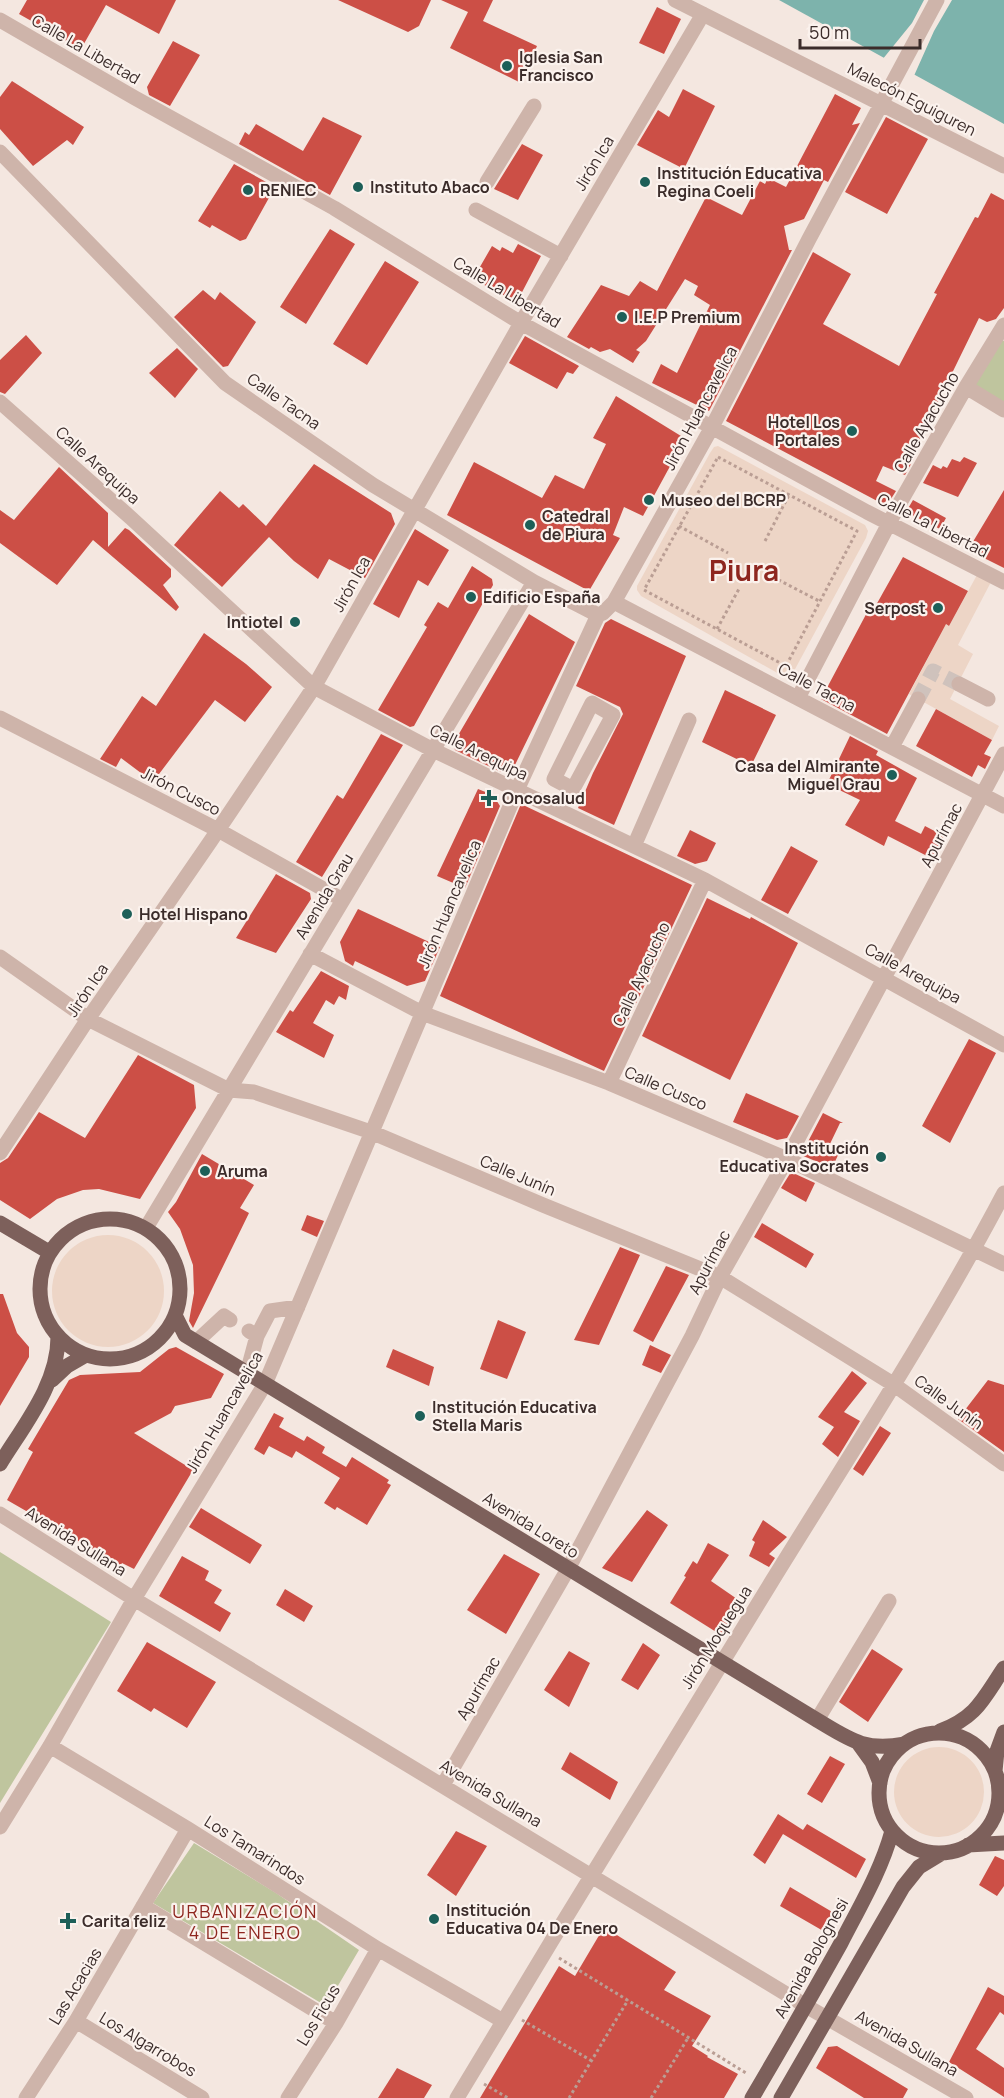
<svg xmlns="http://www.w3.org/2000/svg" width="1004" height="2098" viewBox="0 0 1004 2098" font-family="Manrope,sans-serif">
<rect width="100%" height="100%" fill="#f4e7e0"/>
<!-- green -->
<path fill="#bfc59e" d="M997,337L1004,341V410L966,387Z
M0,1552L111,1622L0,1803Z
M194,1843L276,1893L359,1950L326,2006L153,1903Z"/>
<!-- plaza -->
<path fill="#edd5c6" d="M718,446L865,525L868,531L866,538L794,671L790,675H781L641,596L637,590V586L710,453L714,447Z
M977,575L991,582L958,645L973,654L950,699L999,726L992,740L909,694L937,641L876,608L884,591L949,626Z
M52 1291a56 56 0 1 1 112 0a56 56 0 1 1-112 0Z
M894 1792a45 45 0 1 1 90 0a45 45 0 1 1-90 0Z"/>
<!-- water -->
<path fill="#7db3ac" d="M779,0H1004V124Z"/>
<!-- pier -->
<path fill="#f4e7e0" d="M924,0H952L934,31L913,78L882,60L912,23Z"/>
<!-- building -->
<path fill="#cc4f46" d="M27,0H176L159,34L106,5L81,49L19,14Z
M338,0H431L419,26L408,32Z
M441,0H493L483,21L537,46L521,83L450,48L468,12Z
M657,7L681,19L664,54L639,43Z
M173,41L200,55L170,106L149,95L147,87Z
M12,81L84,127L73,145L67,140L33,166L0,129V97Z
M683,89L715,106L684,169L637,145L658,110L669,117Z
M835,94L861,108L852,125L860,123L828,182L824,180L804,219L784,226L789,250H792L709,411L652,383L661,364L677,373L710,305L694,295L698,286L685,279L646,341L636,350L640,352L633,363L610,349L600,352L591,347L589,349L567,337L601,285L629,296L640,281L657,291L706,197L742,215L760,181L765,184L768,178L786,187Z
M323,117L362,136L330,195L239,144L245,132L249,135L256,124L303,151Z
M886,117L928,139L887,214L845,192Z
M522,144L543,155L518,200L494,189Z
M234,164L275,187L246,239L240,241L212,225L210,228L198,221Z
M991,193L1004,200V308L996,319L987,322L979,318L913,453L916,455L905,475L883,466L876,481L896,491L889,502L881,503L726,421L813,252L851,274L823,324L899,366L937,294L934,293L975,217L978,218Z
M330,229L355,244L306,324L280,307Z
M518,244L541,256L520,296L509,298L473,279L492,246L500,251L502,247L513,253Z
M385,261L419,282L367,365L333,344Z
M203,290L215,300L220,292L256,322L228,366L223,367L174,317Z
M26,335L42,353L5,394L0,392V360Z
M525,336L579,366L573,374L567,372L557,389L509,363Z
M177,348L198,369L175,398L149,373Z
M616,396L681,436V446L643,516L624,507L613,535L620,538L589,591L447,515L474,462L542,498L555,475L584,489L606,444L593,438Z
M964,457L977,463L958,497L923,483L933,465L941,469L943,466L947,468L952,459L960,462Z
M314,464L391,513L395,524L365,578L329,559L318,579L294,561L269,537L222,587L174,545L220,491L239,508L243,504L266,526Z
M59,467L108,513V547L125,528L129,530L171,569V577L163,585L179,607L176,611L93,540L57,585L0,543V510L14,520Z
M1004,490V568L968,550Z
M913,500L946,518L940,529L906,512Z
M415,529L449,550L428,586L418,580L399,618L373,604Z
M903,557L968,591L949,626L946,624L887,734L821,699L871,605L875,607Z
M472,566L492,579L493,585L414,726L410,727L378,710L427,627L424,625L438,602L448,608Z
M529,614L575,642L513,769L501,772L455,750L453,744Z
M611,619L686,656L614,825L578,808L593,773L623,714L620,707L576,686L605,623Z
M204,633L246,664L272,687L245,722L215,700L153,782L121,758L116,767L100,759L142,696L156,706Z
M725,690L776,715L751,766L702,742Z
M936,709L992,740L984,754L991,757L985,769L978,765L972,777L916,746Z
M381,734L403,745L322,877L296,862L337,795L343,799Z
M850,736L878,751L876,755L917,778L895,821L921,834L925,826L944,836L931,858L888,836L884,846L845,825L860,800L827,784Z
M478,789L493,795L500,806L465,888L437,876Z
M521,804L692,885L604,1071L440,996Z
M690,830L716,843L707,861L695,864L677,856Z
M791,846L818,861L788,914L761,900Z
M276,874L310,893L311,899L276,953L236,938Z
M707,898L750,919L751,917L798,943L730,1080L642,1036Z
M358,909L440,947L425,981L407,986L355,961L353,966L345,961L340,942Z
M321,971L349,986L346,1000L339,996L334,1005L326,1000L313,1023L334,1035L324,1058L276,1032L290,1010L293,1012Z
M969,1039L996,1053L950,1143L922,1126Z
M138,1055L194,1085L196,1108L140,1199L99,1189L83,1190L57,1199L30,1219L0,1200V1163L8,1158L39,1112L85,1138Z
M746,1093L799,1116L787,1138L777,1140L733,1122Z
M823,1113L843,1123H840L828,1148L839,1153L832,1168L801,1155Z
M202,1154L254,1185L240,1208L249,1213L193,1328L189,1321L194,1293L193,1265L180,1229L168,1212L176,1202Z
M791,1172L815,1183L806,1202L781,1188Z
M307,1215L324,1221L317,1237L301,1230Z
M762,1223L814,1254L806,1268L754,1237Z
M620,1247L640,1255L599,1345L574,1340Z
M666,1266L689,1275L653,1342L633,1331Z
M0,1294H3L17,1333L29,1347V1357L0,1406Z
M498,1320L526,1332L507,1379L480,1369Z
M650,1345L671,1355L661,1373L642,1365Z
M176,1347L224,1374L211,1398L175,1406L171,1413L134,1433L193,1470L134,1569L122,1563L119,1568L93,1552L94,1550L7,1500L33,1452L28,1449L69,1380L80,1375L140,1372L169,1349Z
M393,1349L434,1367L429,1386L386,1367Z
M852,1371L867,1383L844,1412L860,1421L838,1457L822,1444L834,1427L818,1417Z
M988,1380L1004,1385V1452L958,1419Z
M274,1413L284,1418L279,1427L304,1441L307,1436L325,1447L322,1453L346,1467L352,1457L389,1480L387,1483L391,1485L367,1525L337,1507L335,1510L324,1503L340,1478L296,1451L292,1458L269,1446L264,1455L254,1449Z
M880,1426L891,1433L863,1476L853,1469Z
M201,1508L262,1545L250,1564L189,1527Z
M647,1510L668,1525L632,1582L602,1568Z
M763,1520L787,1537L769,1554L775,1558L769,1567L749,1556L755,1542L752,1540Z
M708,1543L729,1555L711,1581L740,1601L721,1635L670,1603L686,1577L684,1576L693,1561L697,1564Z
M504,1554L540,1574L506,1634L467,1610Z
M182,1556L209,1571L205,1580L222,1590L214,1603L231,1613L220,1632L159,1596Z
M285,1589L313,1606L304,1622L276,1605Z
M147,1642L216,1682L187,1728L154,1708L151,1712L117,1691Z
M643,1643L660,1655L638,1690L621,1680Z
M872,1649L903,1669L868,1722L839,1702Z
M569,1651L590,1663L569,1707L544,1690Z
M570,1752L618,1782L610,1800L561,1769Z
M830,1756L845,1764L822,1803L807,1794Z
M778,1814L803,1830L807,1824L866,1859L856,1878L783,1834L765,1864L753,1855Z
M456,1831L487,1846L456,1896L427,1875Z
M995,1856L1004,1860V1886L997,1896L979,1885Z
M790,1887L834,1913L825,1932L780,1906Z
M604,1927L676,1972L664,1990L711,2016L692,2046L708,2056L707,2057L738,2074L724,2098H480L559,1966L575,1976Z
M988,1987L1004,1996V2015L1000,2012L976,2049L1004,2068V2097L949,2062Z
M837,2046L908,2089L903,2098H864L816,2068L828,2047Z
M397,2068L432,2085L424,2098H378Z"/>
<g fill="none" stroke-linecap="round" stroke-linejoin="round">
<!-- minor-tunnel -->
<path stroke="#cfc2bc" stroke-width="15" stroke-dasharray="15 8" stroke-linecap="butt" d="M918,699L933,671L959,684"/>
<!-- path -->
<path stroke="#ba9e94" stroke-width="3" stroke-dasharray="3 3" stroke-linecap="butt" d="M718,457L857,531L786,666L644,590Z
M679,526L728,553
M765,541L789,495
M773,577L819,601
M717,629L740,587
M559,1958L746,2073
M522,2020L592,2061
M484,2084L508,2098
M569,2098L628,2000
M651,2098L688,2038"/>
<!-- minor -->
<path stroke="#ceb4aa" stroke-width="15" d="M675,0L1004,166
M0,20L135,98L334,208L521,323L867,512L1004,582
M0,152L225,383L373,485L534,582L598,615
M487,182L534,106
M476,210L561,256
M966,387L1004,410
M0,402L131,518L314,687L433,750L705,880L1004,1045
M614,602L1004,806
M959,684L988,699
M798,698L897,508L966,387L1004,325
M592,703L613,715L573,789L554,779Z
M0,718L218,830L343,900
M892,747L918,699
M634,846L689,720
M310,954L422,1013L609,1083L787,1159L1004,1264
M0,957L88,1019L229,1090L254,1092L371,1132L543,1205L720,1277L893,1384L1004,1464
M609,1083L705,880
M0,1153L88,1019L210,842L314,687L521,323L703,14
M146,1228L534,582
M257,1336L270,1311L298,1307
M196,1342L224,1316L230,1320
M247,1373L257,1336L249,1331
M0,1514L134,1599L806,2006L966,2098
M817,1720L889,1601
M50,1746L188,1829L378,1949L503,2021
M443,1785L568,1569L692,1336L720,1277L787,1159L1004,754
M0,1827L50,1746L134,1599L265,1384L517,790L598,615L603,613L614,602L712,427L809,239L937,0
M143,1906L336,2023
M76,2021L202,2098
M26,2098L76,2021L188,1829
M288,2098L336,2023L378,1949
M457,2098C561,1925 666,1752 772,1581C851,1453 934,1326 1004,1193"/>
<!-- major -->
<path stroke="#7d605b" stroke-width="15" d="M40 1289a70 70 0 1 1 140 0a70 70 0 1 1-140 0Z
M0,1223L49,1252
M175,1315L185,1335L817,1720C849,1739 865,1752 904,1744
M52,1380L67,1366L86,1355
M0,1464C24,1425 58,1384 58,1337
M940,1731C977,1717 983,1699 1004,1668
M879 1793a60 60 0 1 1 120 0a60 60 0 1 1-120 0Z
M859,1744L872,1762L880,1783
M995,1771L997,1751L1004,1732
M968,1845L1004,1843
M752,2098C782,2047 812,1995 841,1943C860,1906 881,1871 892,1831
M781,2098L903,1887L919,1867L942,1853"/>
</g>
<!-- markers -->
<g fill="#1d5f58" stroke="#fbf2ed" stroke-width="2">
<circle cx="507" cy="66" r="6"/>
<circle cx="645" cy="182" r="6"/>
<circle cx="358" cy="187" r="6"/>
<circle cx="248" cy="190" r="6"/>
<circle cx="622" cy="317" r="6"/>
<circle cx="852" cy="431" r="6"/>
<circle cx="649" cy="500" r="6"/>
<circle cx="530" cy="525" r="6"/>
<circle cx="471" cy="597" r="6"/>
<circle cx="938" cy="608" r="6"/>
<circle cx="295" cy="622" r="6"/>
<circle cx="892" cy="775" r="6"/>
<path d="M486 789h6v6h6v6h-6v6h-6v-6h-6v-6h6z"/>
<circle cx="127" cy="914" r="6"/>
<circle cx="881" cy="1157" r="6"/>
<circle cx="205" cy="1171" r="6"/>
<circle cx="420" cy="1416" r="6"/>
<circle cx="434" cy="1919" r="6"/>
<path d="M65 1912h6v6h6v6h-6v6h-6v-6h-6v-6h6z"/>
</g>
<g text-anchor="middle" dominant-baseline="central" stroke-width="4.5" stroke-linejoin="round" paint-order="stroke">
<!-- street labels -->
<g font-size="16" fill="#3b2c2a" stroke="#fbf2ed">
<text transform="translate(86 49) rotate(30)">Calle La Libertad</text>
<text transform="translate(912 99) rotate(27)">Malecón Eguiguren</text>
<text transform="translate(594 163) rotate(-59)">Jirón Ica</text>
<text transform="translate(507 292) rotate(31)">Calle La Libertad</text>
<text transform="translate(284 401) rotate(35)">Calle Tacna</text>
<text transform="translate(700 408) rotate(-62)">Jirón Huancavelica</text>
<text transform="translate(926 422) rotate(-60)">Calle Ayacucho</text>
<text transform="translate(98 465) rotate(42)">Calle Arequipa</text>
<text transform="translate(933 525) rotate(27)">Calle La Libertad</text>
<text transform="translate(351 584) rotate(-61)">Jirón Ica</text>
<text transform="translate(817 687) rotate(28)">Calle Tacna</text>
<text transform="translate(479 752) rotate(26)">Calle Arequipa</text>
<text transform="translate(181 791) rotate(27)">Jirón Cusco</text>
<text transform="translate(941 835) rotate(-62)">Apurímac</text>
<text transform="translate(324 896) rotate(-59)">Avenida Grau</text>
<text transform="translate(449 904) rotate(-67)">Jirón Huancavelica</text>
<text transform="translate(913 973) rotate(29)">Calle Arequipa</text>
<text transform="translate(641 974) rotate(-65)">Calle Ayacucho</text>
<text transform="translate(87 990) rotate(-56)">Jirón Ica</text>
<text transform="translate(666 1088) rotate(23)">Calle Cusco</text>
<text transform="translate(518 1175) rotate(23)">Calle Junín</text>
<text transform="translate(709 1262) rotate(-62)">Apurímac</text>
<text transform="translate(949 1402) rotate(36)">Calle Junín</text>
<text transform="translate(224 1412) rotate(-60)">Jirón Huancavelica</text>
<text transform="translate(531 1525) rotate(32)">Avenida Loreto</text>
<text transform="translate(76 1541) rotate(32)">Avenida Sullana</text>
<text transform="translate(716 1637) rotate(-58)">Jirón Moquegua</text>
<text transform="translate(478 1688) rotate(-60)">Apurímac</text>
<text transform="translate(491 1793) rotate(31)">Avenida Sullana</text>
<text transform="translate(255 1850) rotate(32)">Los Tamarindos</text>
<text transform="translate(811 1958) rotate(-61)">Avenida Bolognesi</text>
<text transform="translate(75 1986) rotate(-59)">Las Acacias</text>
<text transform="translate(318 2015) rotate(-59)">Los Ficus</text>
<text transform="translate(907 2043) rotate(30)">Avenida Sullana</text>
<text transform="translate(148 2044) rotate(31)">Los Algarrobos</text>
</g>
<!-- poi labels -->
<g font-size="16" font-weight="bold" fill="#3b2c2a" stroke="#fbf2ed" text-anchor="start">
<text x="519" y="57">Iglesia San<tspan x="519" dy="18">Francisco</tspan></text>
<text x="657" y="173">Institución Educativa<tspan x="657" dy="18">Regina Coeli</tspan></text>
<text x="370" y="187">Instituto Abaco</text>
<text x="260" y="190">RENIEC</text>
<text x="634" y="317">I.E.P Premium</text>
<text x="840" y="422" text-anchor="end">Hotel Los<tspan x="840" dy="18">Portales</tspan></text>
<text x="661" y="500">Museo del BCRP</text>
<text x="542" y="516">Catedral<tspan x="542" dy="18">de Piura</tspan></text>
<text x="483" y="597">Edificio España</text>
<text x="926" y="608" text-anchor="end">Serpost</text>
<text x="283" y="622" text-anchor="end">Intiotel</text>
<text x="880" y="766" text-anchor="end">Casa del Almirante<tspan x="880" dy="18">Miguel Grau</tspan></text>
<text x="502" y="798">Oncosalud</text>
<text x="139" y="914">Hotel Hispano</text>
<text x="869" y="1148" text-anchor="end">Institución<tspan x="869" dy="18">Educativa Socrates</tspan></text>
<text x="217" y="1171">Aruma</text>
<text x="432" y="1407">Institución Educativa<tspan x="432" dy="18">Stella Maris</tspan></text>
<text x="446" y="1910">Institución<tspan x="446" dy="18">Educativa 04 De Enero</tspan></text>
<text x="82" y="1921">Carita feliz</text>
</g>
<!-- neighbourhood labels -->
<g font-size="18" letter-spacing="1.5" fill="#8e261f" stroke="#fbf2ed">
<text x="245" y="1911">URBANIZACIÓN<tspan x="245" dy="21">4 DE ENERO</tspan></text>
</g>
<!-- town labels -->
<g font-size="28" font-weight="bold" fill="#8e261f" stroke="#fbf2ed">
<text x="744" y="570">Piura</text>
</g>
</g>
<!-- scale -->
<path d="M800 39v9h120v-9" fill="none" stroke="#3b2c2a" stroke-width="3"/>
<text x="809" y="39" font-size="18" fill="#3b2c2a" stroke="#fbf2ed" stroke-width="4.5" paint-order="stroke">50 m</text>
</svg>
